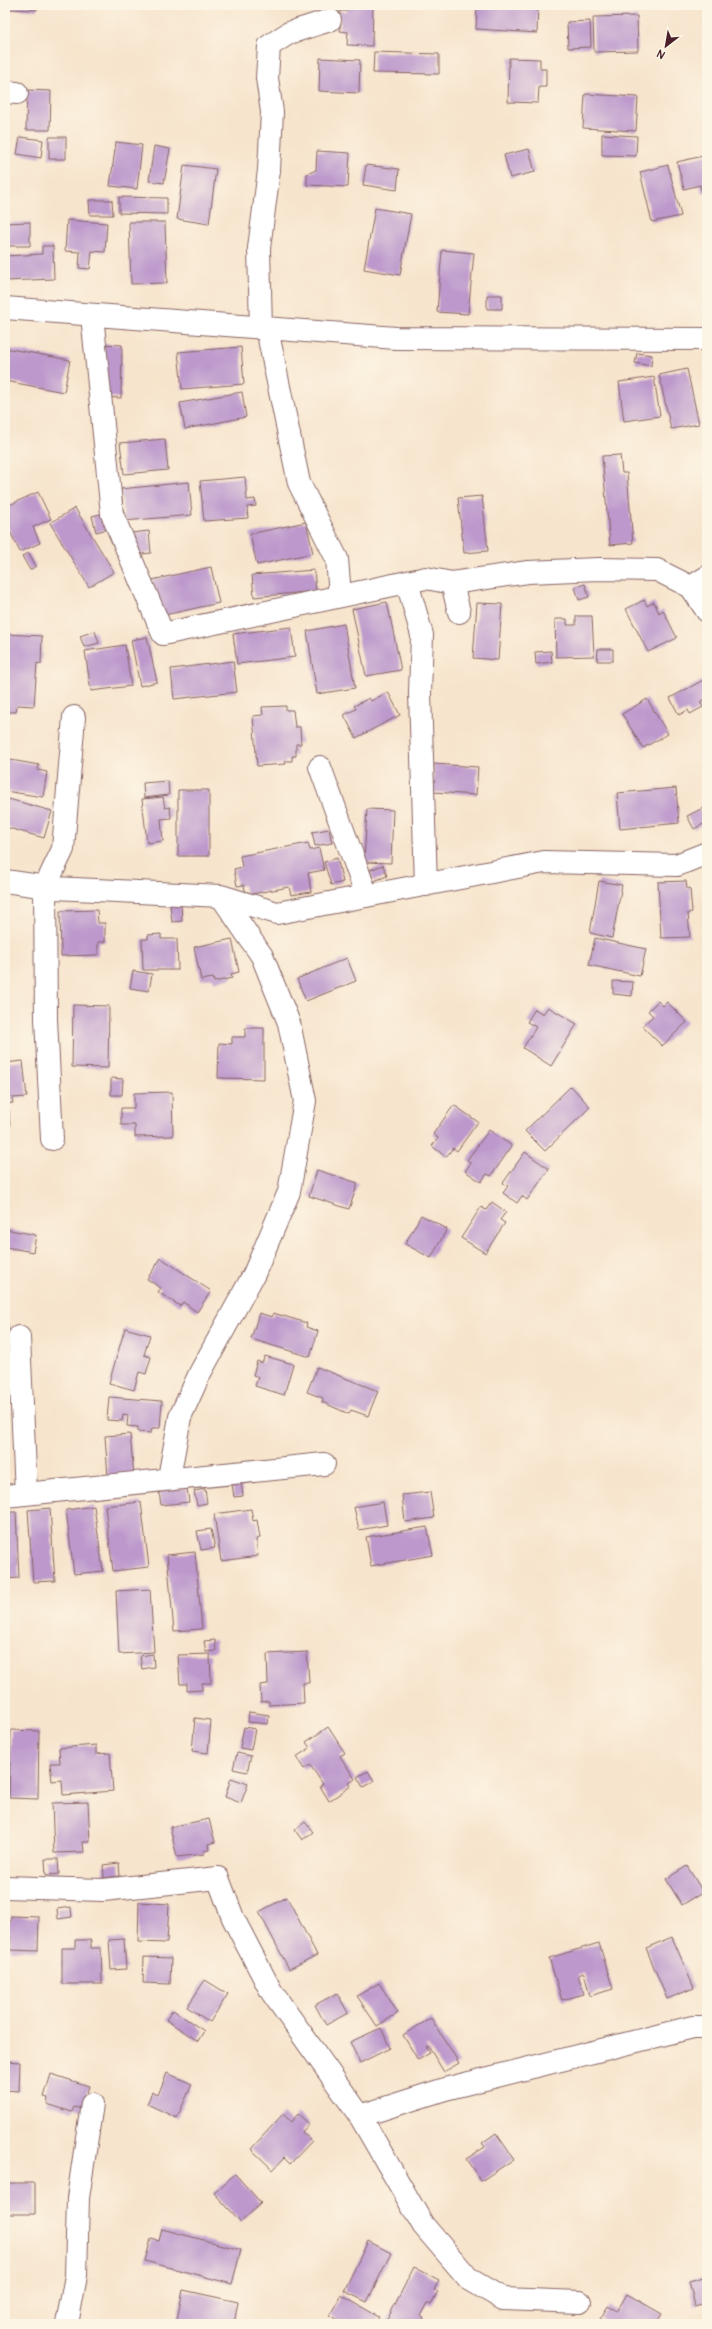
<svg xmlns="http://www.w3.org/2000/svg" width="712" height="2329" viewBox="0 0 712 2329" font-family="Pangolin,sans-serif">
<rect width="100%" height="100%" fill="#fcf5e5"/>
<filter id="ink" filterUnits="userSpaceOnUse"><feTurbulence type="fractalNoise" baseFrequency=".025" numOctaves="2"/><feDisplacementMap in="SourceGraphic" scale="8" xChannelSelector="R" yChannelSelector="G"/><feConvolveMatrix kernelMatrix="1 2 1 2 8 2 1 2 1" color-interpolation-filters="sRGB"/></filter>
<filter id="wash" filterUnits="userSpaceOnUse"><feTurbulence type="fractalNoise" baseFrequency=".012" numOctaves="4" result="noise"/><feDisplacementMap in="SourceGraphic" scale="16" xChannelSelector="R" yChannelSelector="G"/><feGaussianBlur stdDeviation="0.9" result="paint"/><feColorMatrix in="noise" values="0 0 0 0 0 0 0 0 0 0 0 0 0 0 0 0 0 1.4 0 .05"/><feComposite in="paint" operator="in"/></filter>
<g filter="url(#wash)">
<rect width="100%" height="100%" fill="#f7e4cc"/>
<g id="blocks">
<!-- building -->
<path fill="#bc98cc" d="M5,5H37V10L5,9Z
M347,5H373L372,46L347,45L348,32L340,31V11H347Z
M477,5H538L537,33L476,29Z
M637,16L638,51L594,52L593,17Z
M590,21L591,47L568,48L567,22Z
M374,52L439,54V74L373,73Z
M320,58L360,60L359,93L319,91Z
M509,58L540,59V69H546V87H539L538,103L508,102Z
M27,90L51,91L50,130H26Z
M585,94L638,97L636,131L583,128Z
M602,134L637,136L636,156L602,155Z
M20,137L43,140L41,158L17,154Z
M49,137H66V159H49Z
M116,142L142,145L137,189L110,186Z
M154,146L170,149L164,183L149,181Z
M529,149L535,172L510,178L504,155Z
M317,151L350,153L348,187L307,185V174L316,170Z
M707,155V193L702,194L700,185L684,189L677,162Z
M184,165L216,169L209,224L177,219Z
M366,165L399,169L397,190L363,185Z
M668,165L681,216L652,222L640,172Z
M119,197L167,198V214L119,213Z
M89,200H112L113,215H90Z
M375,208L411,214L400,275L364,269Z
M67,220L107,223L105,252L92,251L90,269L79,268L80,252L65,251Z
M30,222V246H5V223Z
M129,222H165L167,283L131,284Z
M42,246H53L54,279L5,281V256L42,254Z
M442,250L474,253L468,314L437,312Z
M487,295H502V309H487Z
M104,344L122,345L121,398L103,397Z
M241,347L244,384L182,389L178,352Z
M5,348L70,360L64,392L5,381Z
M637,353L652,355L651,366L635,363Z
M687,369L699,424L671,429L659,375Z
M654,377L660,416L624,421L619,382Z
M242,392L246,417L185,429L180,403Z
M165,439L168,470L124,474L120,443Z
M620,455L622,473H627L633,543L610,545L602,456Z
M245,477L247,500L255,499L256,506L247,507L248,518L204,521L200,481Z
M189,482L192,515L124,521L121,489Z
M38,492L51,519L33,527L40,543L20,552L5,521V507Z
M482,496L488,551L464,553L458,498Z
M75,508L114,572L89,587L50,523Z
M105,513L109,529L96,532L92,516Z
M306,522L313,553L257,565L250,534Z
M149,531L151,553L134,555L131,533Z
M29,553L36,566L30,570L22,556Z
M211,567L219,603L160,616L152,580Z
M314,570L316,591L254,597L252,575Z
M585,584L589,597L579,600L575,587Z
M644,600L647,606L654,602L659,613L663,610L677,638L648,652L626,609Z
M387,602L401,670L366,676L352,609Z
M477,603L502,604L498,660L473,658Z
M576,616H592L594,656L556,657L555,619H567V625H576Z
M344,624L355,688L317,694L307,631Z
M291,627L295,657L237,664L233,634Z
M95,631L99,643L84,647L80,636Z
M5,634L42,636L41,664L37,663L34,706L17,705L16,712H5Z
M147,637L157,682L140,686L131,640Z
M125,645L131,686L91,691L85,651Z
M598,649H613V661H597Z
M551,651L552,662L536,664L535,652Z
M233,661L237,692L174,699L171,669Z
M707,678V697L700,702L703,707L690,714L688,710L679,715L670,698Z
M388,692L400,715L356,738L344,715L356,709L354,706L369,698L371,701Z
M647,699L668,734L643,748L622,714Z
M286,706V710H293L295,727H300L301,744H296V756H292V761H285L286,764L257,766L253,716L263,715L262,707Z
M5,759L39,765L38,770L47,772L43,797L5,791Z
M434,764L478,767L476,795L433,792Z
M168,781L169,795L144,798L143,783Z
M676,788L679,823L620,829L617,793Z
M178,790H209V856H178Z
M163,797L165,808L170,807L171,818L161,819L163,841L147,843L142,799Z
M5,798L52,811L44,838L5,827Z
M707,806V822L694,829L687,816Z
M367,809L393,810L391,863L364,862Z
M329,829L332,843L315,846L312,832Z
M308,843L310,850L319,848L324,870L308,873L311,892L291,895L289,887L246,895L244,885L237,886L234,869L242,867L240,856Z
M337,858L343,882L331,885L324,862Z
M383,865L387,876L374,881L370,870Z
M599,881L622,885L612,938L590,933Z
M686,881L687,889L690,888L692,912L688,913L690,937L661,938L658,882Z
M181,904L182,921L172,922L170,905Z
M97,910L98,923H105V942H98V955L61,956L60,911Z
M161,934V939H177L178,970H143L142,939H148V935Z
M595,938L646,949L640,976L589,965Z
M232,939L239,972L231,974L232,978L214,982L213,978L201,980L194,947Z
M347,958L356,981L306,1001L297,979Z
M133,971L152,974L149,991L130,988Z
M613,981L633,982L632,996L613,994Z
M658,1001L663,1006L667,1002L687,1022L662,1046L642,1026L653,1016L648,1011Z
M73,1005L109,1006L108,1068L72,1067Z
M548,1007L577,1024L551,1066L523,1048L536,1027L527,1022L535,1009L543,1014Z
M245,1028H264V1079L218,1078L219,1043L232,1044V1037H245Z
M23,1061L27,1097L12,1098L13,1103L5,1104V1063Z
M111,1078L123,1079L122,1095H111Z
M571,1086L590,1107L545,1151L525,1131Z
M172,1092L173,1136L135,1137V1125H121V1108H134V1093Z
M454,1105L478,1122L457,1151L453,1148L446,1157L432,1146L438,1138L433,1134Z
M5,1110H9L10,1128H5Z
M489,1130L512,1146L491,1176L487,1174L481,1182L465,1171L471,1163L467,1160Z
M525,1152L549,1169L527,1200L522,1196L517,1203L503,1193L508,1186L503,1183Z
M317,1170L358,1183L349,1209L309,1196Z
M492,1202L506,1212L500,1220L505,1223L485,1253L461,1238L481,1207L486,1210Z
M421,1215L447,1229L431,1258L405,1244Z
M5,1229L36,1235L33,1252L5,1247Z
M161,1258L211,1291L197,1312L183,1302L180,1306L158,1292L161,1288L147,1279Z
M259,1313L272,1317L273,1313L307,1323L306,1327L318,1331L310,1357L251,1339Z
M5,1320H7L12,1346L5,1347Z
M125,1328L150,1335L144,1355L151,1357L146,1374L139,1372L134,1390L109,1383Z
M265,1356L293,1364L284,1395L255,1386L258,1377L253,1375L257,1361L262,1363Z
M317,1367L378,1391L368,1416L351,1410L349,1414L322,1402L323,1398L307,1392Z
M109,1397L162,1401L160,1428H152L151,1433L138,1432V1427L127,1426L128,1415L123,1414L122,1421L107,1420Z
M130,1434L134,1476L108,1477L105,1436Z
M241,1482L243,1496L234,1497L232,1484Z
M187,1488L189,1502L161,1505L159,1492Z
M205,1489L207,1503L197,1505L194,1491Z
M430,1492L434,1518L405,1522L402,1495Z
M141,1502L149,1567L113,1571L105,1506Z
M383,1502L387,1525L359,1530L354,1507Z
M94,1506L103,1571L74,1574L66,1510Z
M50,1508L55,1581L33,1582L28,1510Z
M251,1509L253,1521L257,1520L260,1538L256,1539L258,1556L221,1561L214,1514Z
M5,1512H16L19,1578L5,1579Z
M427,1527L433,1555L371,1566L366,1537Z
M211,1529L215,1548L201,1550L197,1531Z
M195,1552L202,1629L174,1631L167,1555Z
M150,1589L154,1652L119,1654L116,1591Z
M215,1640L216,1651L206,1652L204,1641Z
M307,1652L309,1683H303L304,1703L269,1705V1701L261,1702L260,1685L268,1684L267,1654Z
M153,1654L154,1667L142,1669L140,1656Z
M210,1654L211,1683H202V1690L187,1691V1684H180L178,1655Z
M249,1712L269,1715L268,1724L248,1722Z
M195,1718L211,1720L208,1753L192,1751Z
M244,1727L255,1729L251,1750L240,1748Z
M328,1727L345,1753L340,1756L355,1779L349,1783L351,1786L329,1801L320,1786L323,1784L310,1765L304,1769L296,1757L310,1748L306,1742Z
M11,1730L39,1731L38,1799L9,1798Z
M96,1745V1754L110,1753L113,1791L63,1795L62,1780L52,1781L50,1763H60L59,1748Z
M237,1753L251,1756L247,1772L233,1769Z
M368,1771L374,1781L363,1787L357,1777Z
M231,1778L248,1784L241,1803L225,1797Z
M88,1802L90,1842H83L84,1852L54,1853L52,1803Z
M209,1819L215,1842L208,1844L209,1850L204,1851V1854L177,1857L170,1827Z
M305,1822L313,1832L302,1840L295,1830Z
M45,1859H58L59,1874L46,1875Z
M119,1863L120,1876L104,1878L103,1865Z
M687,1866L703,1892L682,1905L666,1879Z
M287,1897L317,1955L289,1969L259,1912Z
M139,1902L169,1904L167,1943L138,1942Z
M71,1907L72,1917L58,1919L57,1909Z
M11,1916L39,1917L38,1951L10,1950V1937H5V1921H11Z
M672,1937L694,1988L667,1999L646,1948Z
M124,1939L126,1969L111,1970L109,1940Z
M75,1940H91V1948H101L102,1984H62V1948H75Z
M599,1943L613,1989L590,1996L584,1973L578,1975L584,1994L562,2000L549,1958Z
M144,1957L171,1958L170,1984L143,1983Z
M205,1980L228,1994L210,2022L187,2007Z
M379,1983L398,2013L377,2026L357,1996Z
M337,1993L348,2013L326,2025L315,2005Z
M173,2010L204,2031L198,2041L166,2020Z
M431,2018L459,2063L444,2072L428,2046L426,2047L430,2053L418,2060L403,2035Z
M381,2028L390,2048L360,2063L350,2042Z
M5,2061L20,2062L19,2091L5,2090Z
M167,2073L192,2084L177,2118L147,2104L152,2092L158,2095Z
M51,2074L89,2086L82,2109L74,2107L72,2112L47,2104L48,2098L44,2097Z
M283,2114L291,2122L298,2114L309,2124L302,2132L312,2141L290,2164L284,2158L273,2170L251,2149Z
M496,2133L514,2159L481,2181L466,2159L485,2147L482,2143Z
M235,2174L261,2203L241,2222L214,2193Z
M5,2183H35V2214H5Z
M162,2229L241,2250L232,2284L145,2261L151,2239L159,2241Z
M368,2241L391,2253L367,2302L344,2291Z
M414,2267L439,2280L434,2290L438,2292L431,2305L427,2303L420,2316L424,2318L421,2324H385Z
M707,2276V2303L695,2306L689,2281Z
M183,2290L238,2302L234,2324H176Z
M627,2294L662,2314L656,2324H607L600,2319L608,2306L617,2311Z
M341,2295L379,2317L375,2324H345L330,2315Z"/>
</g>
</g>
<g filter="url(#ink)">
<use href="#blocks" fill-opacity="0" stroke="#876463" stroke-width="1"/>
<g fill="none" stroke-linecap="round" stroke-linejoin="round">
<defs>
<path id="minor" d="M5,92L17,93
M5,308L396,338L707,339
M92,315L112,514L163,634L426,578L452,583
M261,329L259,248L269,170L272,112L267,78L269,46L289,33L330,20
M267,329L299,483L337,559L340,595
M707,577L691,587L707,611
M407,582L422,635L420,693L426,885
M459,612L452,583L528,572L598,569L657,570L691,587
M320,767L367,896
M5,881L54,888L221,896L277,913L544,862L677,865L707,853
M52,1139L46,1019L45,887L63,849L74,717
M19,1337L26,1494
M169,1478L180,1417L200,1373L254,1274L289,1192L305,1101L289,1023L262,956L221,896
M5,1496L324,1464
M5,1887L103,1890L218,1878L233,1918L271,1991L360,2116L423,2225L469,2279L503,2299L580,2302
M360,2116L445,2089L693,2027H707
M67,2324L76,2276L78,2198L92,2104"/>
</defs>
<!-- minor casing -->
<use href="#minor" stroke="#876463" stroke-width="24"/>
<!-- minor -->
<use href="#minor" stroke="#fff" stroke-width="22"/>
</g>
</g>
<!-- margin -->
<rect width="712" height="2329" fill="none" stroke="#fcf5e5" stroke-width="20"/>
<!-- north arrow -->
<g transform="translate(666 46) rotate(211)" stroke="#fcf5e5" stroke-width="3" paint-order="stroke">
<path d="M0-3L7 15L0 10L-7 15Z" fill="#4a1f2b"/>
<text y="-6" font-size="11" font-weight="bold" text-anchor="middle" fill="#4a1f2b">N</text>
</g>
</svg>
